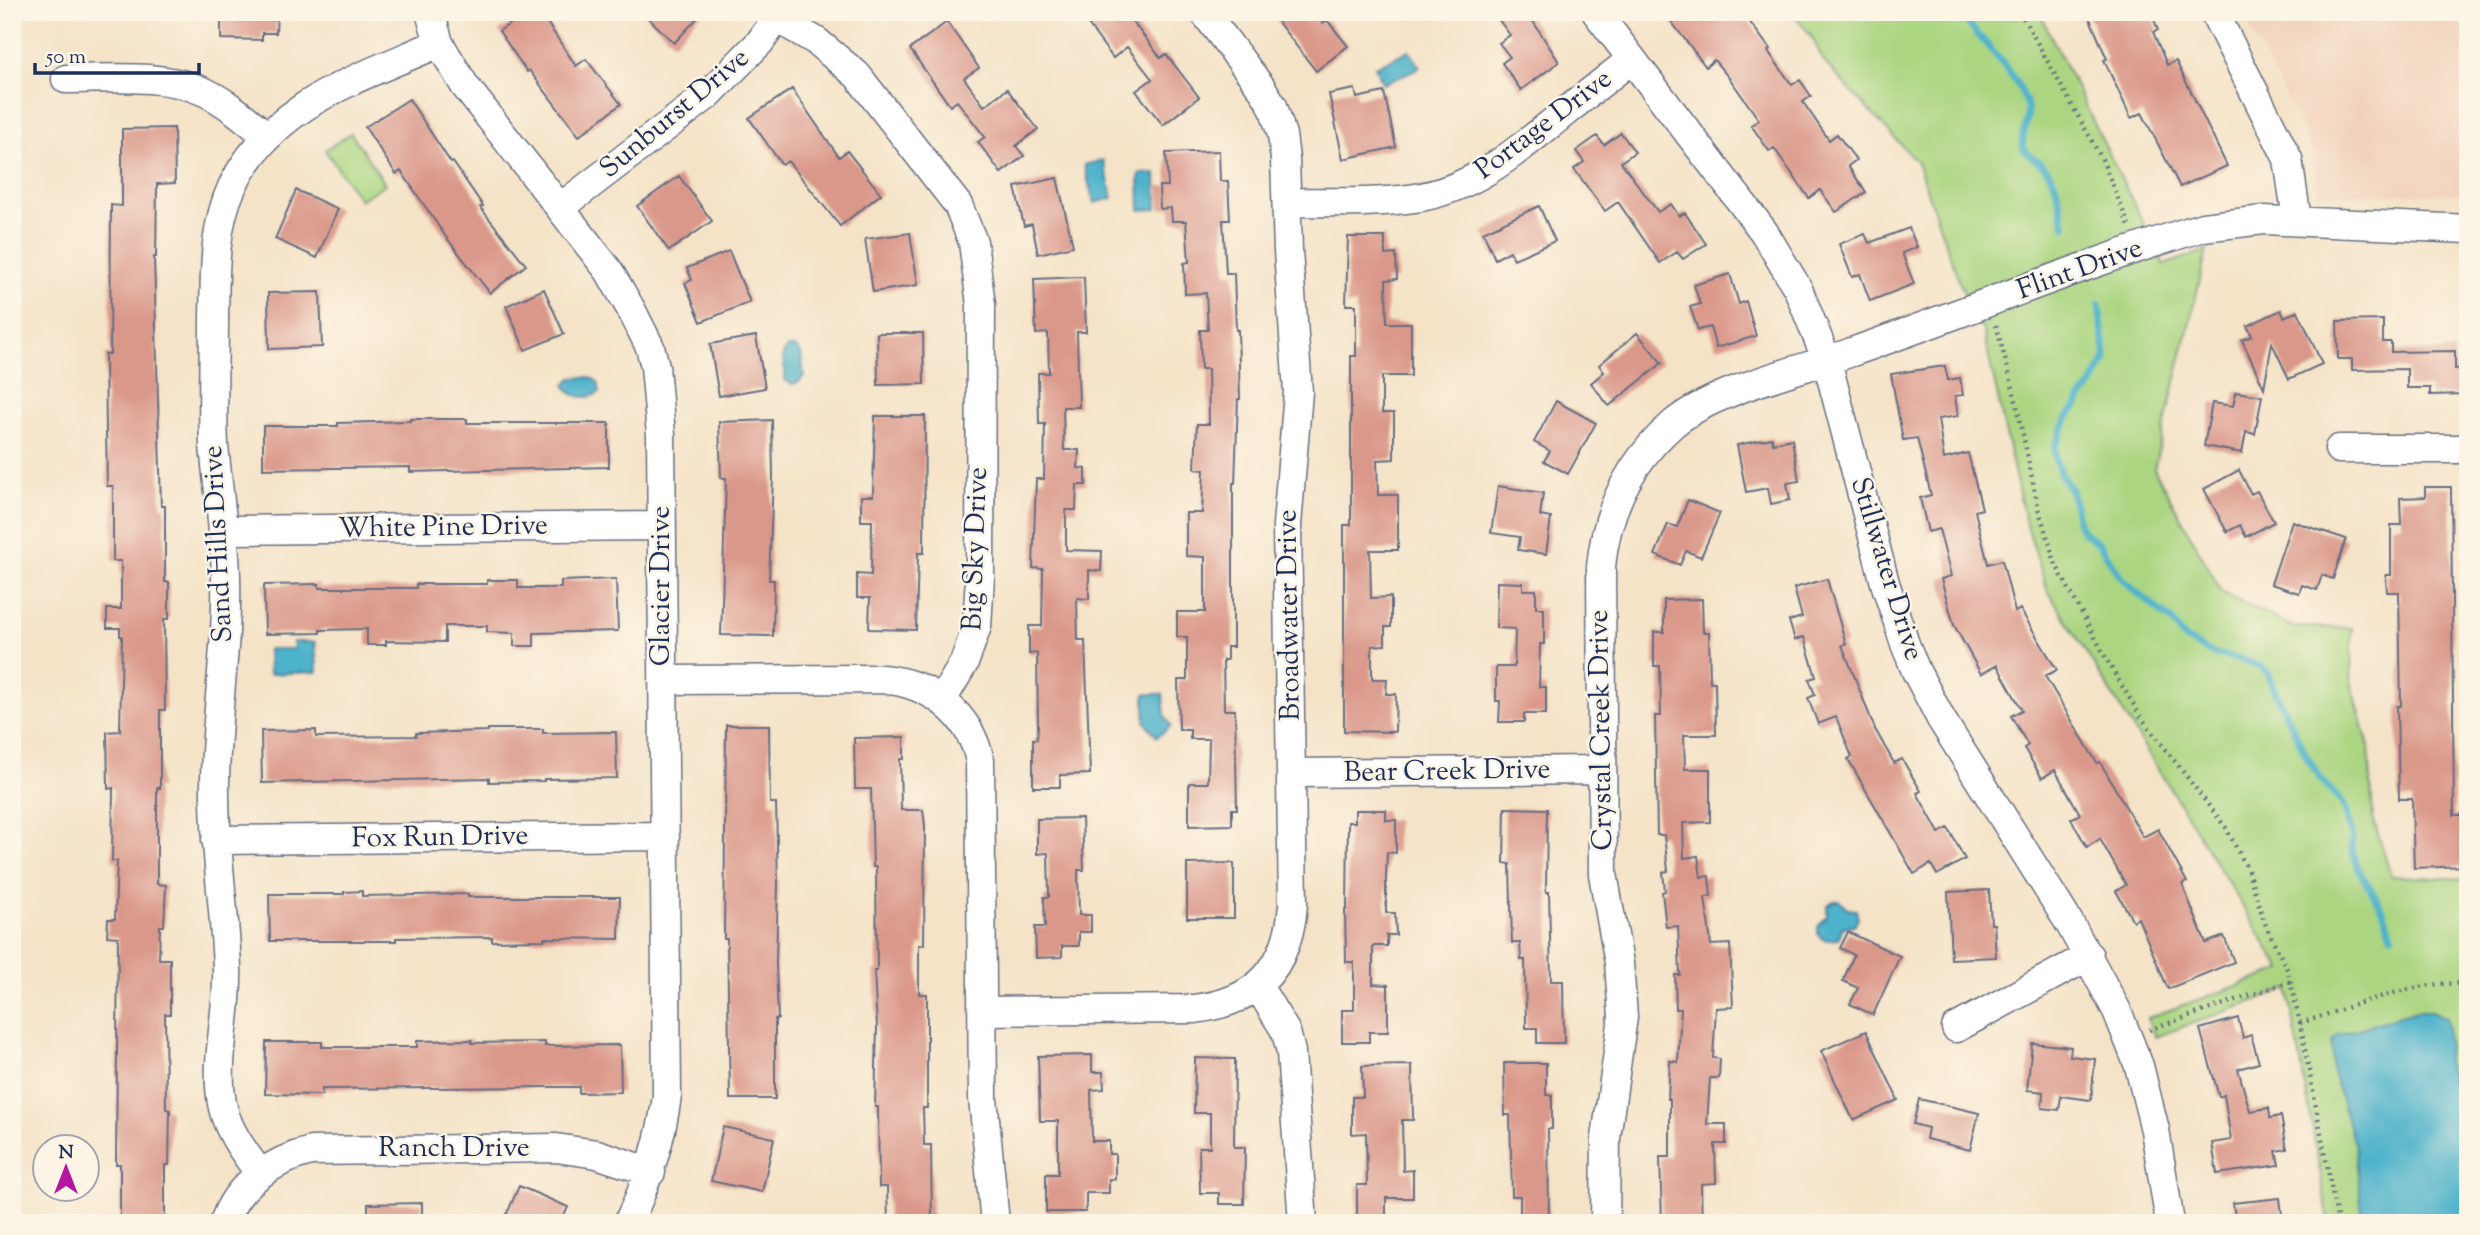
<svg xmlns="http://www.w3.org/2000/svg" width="2480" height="1235" viewBox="0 0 2480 1235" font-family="'Sorts Mill Goudy',serif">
<rect width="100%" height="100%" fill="#fcf5e5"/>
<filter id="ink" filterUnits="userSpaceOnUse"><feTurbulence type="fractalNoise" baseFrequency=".0143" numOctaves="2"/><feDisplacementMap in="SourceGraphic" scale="14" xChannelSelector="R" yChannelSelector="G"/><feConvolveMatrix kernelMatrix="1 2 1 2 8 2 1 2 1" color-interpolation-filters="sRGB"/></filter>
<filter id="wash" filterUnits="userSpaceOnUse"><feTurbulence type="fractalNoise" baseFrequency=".00686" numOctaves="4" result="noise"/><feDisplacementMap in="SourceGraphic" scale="28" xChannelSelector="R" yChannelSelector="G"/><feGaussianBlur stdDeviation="1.57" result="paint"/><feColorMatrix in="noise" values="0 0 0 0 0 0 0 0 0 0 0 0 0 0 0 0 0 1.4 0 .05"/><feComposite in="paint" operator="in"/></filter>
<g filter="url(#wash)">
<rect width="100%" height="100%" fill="#f4e3c7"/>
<!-- built -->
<path fill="#f2d4be" d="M2241,12H2468V194L2319,195L2314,162L2304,132Z"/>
<!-- green -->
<path fill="#abd581" stroke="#638270" stroke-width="2" d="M1792,12H2039L2164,265L2207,250L2154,469L2222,593L2293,627L2352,628L2351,682L2369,747L2373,818L2391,876L2468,879V1223H2329L2288,989L2155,1037L2147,1018L2282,970L2047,589L2024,516L1983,330L1960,284L1917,162L1824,62L1812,37Z
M351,133L385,184L360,200L325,150Z"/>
<!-- water -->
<path fill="#4db2cb" stroke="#347094" stroke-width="2" d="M1409,50L1420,67L1383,84L1375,67Z
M1103,160L1113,198L1094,203L1084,165Z
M1156,173L1157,209L1140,210L1139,174Z
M787,347H795L801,353L804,376L799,382L792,384L785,380L783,355Z
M590,377L598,382L600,392C588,400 572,399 565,385L572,378Z
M293,642H315L317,672L269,674L268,649H294Z
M1145,694H1163L1165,716L1171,726L1157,737L1145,722Z
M1833,901H1840L1848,909L1856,910L1858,919L1854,925L1843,927L1838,939L1824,940L1818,934V926L1827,916V906Z
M2417,1011H2431L2446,1018L2448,1029L2447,1063L2460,1103L2468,1140V1223H2363L2355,1147L2333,1072L2332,1041L2338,1035Z"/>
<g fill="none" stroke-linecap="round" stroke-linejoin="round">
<!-- stream -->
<path stroke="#4db2cb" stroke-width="7" d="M1958,12C1978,36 2016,73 2026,102C2032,118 2018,138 2024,149C2029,157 2042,162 2048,171C2059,185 2060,209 2065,227
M2099,305L2106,359L2094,381L2068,417L2055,446L2056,461L2060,473L2071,490L2079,525L2084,533L2099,543L2120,576L2134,590L2171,620L2185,639L2212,653L2240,659L2260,666L2269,674L2272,685L2307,757L2321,779L2344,805L2352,835V853L2359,870L2383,910L2392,935"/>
</g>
<g id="blocks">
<!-- building -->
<path fill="#da988a" d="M221,12H277L276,33H262V40L221,39Z
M528,12H540L576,66L586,59L621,104L579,136L529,70L527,72L499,31Z
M642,12H703L674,43Z
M1099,12H1125L1161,58L1166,54L1199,97L1163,125L1136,91L1152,79L1127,47L1113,58L1086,22Z
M1270,12H1314L1323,23L1327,20L1348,46L1316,71Z
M1493,12H1527L1559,62L1521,90L1502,63L1510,57L1499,43L1510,35Z
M1664,12H1739L1744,19L1746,17L1770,49L1768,51L1792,85L1800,80L1811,96L1803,102L1829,140L1837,134L1856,160L1848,166L1866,192L1836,212L1820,190L1809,198L1774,148L1769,151L1751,125L1759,120L1730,79L1714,60L1706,67Z
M2087,12H2151L2158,30L2153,32L2167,65L2176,61L2227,166L2180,187L2142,113L2131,118L2104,60L2107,59Z
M947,22L979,68L964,78L984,106L1007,89L1038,129L1016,146L1024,156L1001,173L978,142L985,137L957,101L950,106L910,49Z
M792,89L839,157L847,151L881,194L840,226L788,161L782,165L749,118Z
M1355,89L1357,98L1384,92L1396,147L1343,159L1329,94Z
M409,99L451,163L453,162L483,206L480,207L526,265L490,293L446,237L401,171L396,174L365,127Z
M174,128L175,183L157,184L156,257H154L161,506H165V582H169V619H164L165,710H160V788H157V884L166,885L164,926H160L159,959H170V1014H165L166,1109L170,1110L169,1165H165V1223H120V1164H116L118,937L107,936L108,919H115L117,861H112L113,788L108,789L107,732L120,731L122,636H120V628H107V609H121V561H113V486H107L106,431L105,354H110L111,205L122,206V129Z
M1621,133L1635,152L1621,162L1658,212L1671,204L1679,216L1685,213L1706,244L1683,259L1677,252L1660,263L1618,202L1605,211L1574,169L1584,162L1576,151L1597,136L1604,145Z
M1219,151L1220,181H1228L1230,220H1223L1226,273H1234L1236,330H1238L1240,399H1238L1235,483H1233V647H1227V660H1223L1224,710H1235L1237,809H1232V825L1189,826V783H1208L1209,739H1190V730H1179L1178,680H1187V637H1177V612H1205V557L1186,556V513H1202L1204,470L1195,469L1197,424H1209L1208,369H1201L1200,330H1208L1206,293L1185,294L1184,263L1189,262L1186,221H1172L1171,208L1160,209L1159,186H1168L1166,153Z
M679,176L712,221L669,251L637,206Z
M1057,178L1073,246L1038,254L1032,224L1024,226L1015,187Z
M296,190L338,209L317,258L275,239Z
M1539,206L1555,241L1514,259L1510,251L1495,259L1483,232Z
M1909,228L1917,247L1902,253L1914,284L1870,301L1860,274L1852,277L1839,244L1865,234L1869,243Z
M910,233L918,285L873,292L865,239Z
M1348,237H1385V255L1396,254L1397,279L1386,280L1387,323H1411V376H1382V413H1394V459L1377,460L1378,495H1398V550H1370L1371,598L1391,597V627H1385V645L1372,646V679H1387L1386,694H1396L1395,732L1344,731V525H1351V356H1356V305H1346Z
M729,251L750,302L701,322L685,283L692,280L687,268Z
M1730,274L1739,304L1746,301L1756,336L1716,348L1710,327L1698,330L1690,307L1700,304L1694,285Z
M1084,277L1086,332H1077L1079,407H1063L1064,450H1079L1078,468L1086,469V485H1077L1076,510H1066V550L1102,551L1101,571L1089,570V599L1077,598L1078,640H1085L1090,774L1060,775V787H1033V739H1037L1038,727L1037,653L1029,654V626H1042L1043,569L1033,568L1036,479H1044L1045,424H1039L1038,373H1049L1048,333L1036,334L1034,279Z
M544,289L564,334L525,350L506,306Z
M320,292L322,347L269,349L268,293Z
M2281,310L2284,317L2298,311L2322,364L2289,379L2272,343L2264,388L2242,340L2252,336L2247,326Z
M2383,320V342H2391V352L2455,351V369L2467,368V394L2430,395V388H2407V369L2352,370V359H2338L2337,321Z
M877,333H923L924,384L878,385Z
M1637,333L1662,363L1609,406L1591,383L1604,372L1599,365Z
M756,336L765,388L719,396L710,344Z
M1945,366L1948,380L1960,378L1963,395L1955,396L1958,416L1938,419L1944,459L1968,453L1982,509L1975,511L1988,564L2002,560L2015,612L2020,609L2057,670L2045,676L2097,763L2100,762L2143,837L2158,829L2187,882L2182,884L2206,943L2224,936L2234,962L2168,989L2138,918L2133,921L2116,891L2126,885L2100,839L2087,847L2071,819L2080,814L2055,770L2042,778L2024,748L2028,745L2011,716L2022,710L1997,665L1981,674L1954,625L1941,579L1951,576L1939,529L1928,532L1920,498L1931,495L1917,438L1903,440L1891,374Z
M2236,392L2262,396L2255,434L2246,432L2242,453L2204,446L2212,403L2233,406Z
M1556,401L1596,423L1568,474L1544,461L1550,451L1534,442Z
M875,416H925L924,553H918L916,630L869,629L870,598H857V574L871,575L872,521H861V496H873Z
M410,419H467V423H609V467L410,472V467L263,469V426H338V423L410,421Z
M772,420L773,477L769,580H774L773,636L721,635L726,478H721L719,422Z
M1772,438L1773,443L1792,439L1799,481L1787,483L1790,500L1771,504L1768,488L1746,492L1737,445Z
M2239,470L2251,494L2257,491L2274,522L2246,537L2240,525L2227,532L2204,489Z
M1498,486L1543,493L1540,516L1551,518L1546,554L1518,550L1520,537L1491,533Z
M2425,487H2451L2454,815H2463L2464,837H2468V866L2414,868L2412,799H2399L2397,706H2401L2399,592H2387L2386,575H2391V525H2401L2400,498L2425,497Z
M1688,500L1720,513L1701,557L1686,551L1680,565L1655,555L1668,524L1677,527Z
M2292,521L2346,539L2333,579L2322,575L2317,590L2302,585L2299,593L2271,584Z
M616,579L618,631L534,633V646H514V633L487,632V626H445V642L386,641V645H367V629L320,630V633L265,634L264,585L319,584V588H416V584H487V580H518V588H561V581Z
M1827,579L1846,644L1842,645L1875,729L1894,763L1902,759L1921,791L1917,793L1939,833L1948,828L1965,859L1937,875L1931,864L1914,874L1848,759L1852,757L1836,717L1818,724L1808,698L1815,695L1809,679L1816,677L1804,637L1795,640L1789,621L1802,617L1794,588Z
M1497,582L1523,583V590H1536V608H1544V644H1540L1539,687H1546V714H1524V722H1499L1500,701H1496V667H1514L1515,629L1496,628Z
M1702,599L1703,632H1709L1710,682H1715L1716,735H1684L1685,769H1710V822L1683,823L1684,858L1698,856L1701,877L1709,876L1711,896L1705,897L1711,945L1730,944L1733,1007L1716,1008L1713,1058L1720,1059L1719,1078H1710L1707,1124H1726V1144H1715L1716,1183L1701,1184L1702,1223H1662L1660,1157H1670V1099H1668L1670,1061L1678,1062L1681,1009H1676L1675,975H1680L1678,926L1666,927L1662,892L1665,891L1663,872L1668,871L1664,835H1657L1655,716H1661L1660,666H1654V632H1664V600Z
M726,725H769L770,803H776L778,884L776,963L778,1019H775V1099H730L727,939H724Z
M488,729H543V733L616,732L617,778L544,779V781L489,782V778L262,783L261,731L316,730V737L416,736V733L488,731Z
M904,737V759H900L901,810H923L925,825L924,945H919V994H927V1108H923L924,1145H931L932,1223H888L887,1187H879L878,1107H875L877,1027L874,971H877L876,867H873L871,789H855L854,738Z
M1505,808L1547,809L1546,892H1549L1551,981H1563L1564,1043H1537V1028H1526L1525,960H1521L1520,943H1512L1510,864L1504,863Z
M1355,810H1386V820H1396V853L1387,852L1386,877V913H1395L1396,935H1387V946H1373V984L1388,985V1032H1369V1042H1342V1010H1354V962H1346L1345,909H1347L1348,822H1355Z
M1082,818L1084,870H1078L1079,915H1091V932H1079V946H1062V957L1036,958L1035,927H1045L1044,897H1049L1048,853L1037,854V819Z
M1234,863V918H1187V864Z
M1989,890L1991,924H1994L1996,957L1951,959L1948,892Z
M362,891V896L468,894V897H620L619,939L544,938V940L492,941V937L396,938V941H270L269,894H344V892Z
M1848,932L1900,956L1873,1015L1850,1004L1858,988L1843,981L1854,955L1840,948Z
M2238,1018L2243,1038L2251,1035L2259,1063L2238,1069L2250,1111L2269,1108L2270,1118L2281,1116L2287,1149L2276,1151L2279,1165L2217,1174L2212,1143L2231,1140L2224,1095L2219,1097L2200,1029Z
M1866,1031L1898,1100L1853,1120L1821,1051Z
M472,1040V1043L545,1042V1046L620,1045L621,1092L579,1093V1087H545L322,1089V1095L265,1094L266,1042H322V1047H417V1041Z
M2032,1043L2071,1047L2070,1056L2095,1059L2091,1100L2061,1096L2059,1110L2042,1108L2043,1092L2027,1090Z
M1092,1055V1072H1103L1104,1089L1091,1090L1092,1141H1109V1154H1115V1179H1109V1193H1086V1212H1046V1174H1058V1121H1040L1038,1056Z
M1195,1058L1235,1059L1234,1147H1245L1244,1204H1219V1193H1200L1199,1147H1210V1113H1194Z
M1504,1063H1546V1095H1552V1129H1548L1549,1216L1520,1217V1196H1512L1510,1115H1505Z
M1412,1065L1413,1120H1402L1403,1171L1413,1170V1198H1386V1217L1357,1218V1185H1367L1366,1133L1352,1134V1097H1363L1362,1066Z
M1919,1099L1979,1113L1970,1150L1926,1139L1928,1128L1913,1124Z
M723,1127L774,1138L762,1192L711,1181Z
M519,1186L568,1207L561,1223H503Z
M2280,1198L2283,1223H2236L2233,1203Z
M422,1203V1223H368V1204Z"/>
</g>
</g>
<g filter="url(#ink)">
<use href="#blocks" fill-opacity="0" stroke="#676e83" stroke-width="2"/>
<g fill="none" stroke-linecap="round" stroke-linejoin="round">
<defs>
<path id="minor" d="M430,12L439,43L465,86L609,271L632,311L650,347L655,366L661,435L667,1096C661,1141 648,1181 628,1223
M1596,12L1764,232L1798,289L1827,361L1885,583L1905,644L1916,671L1941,719L2070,924L2117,1011L2139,1066L2155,1130L2170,1223
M2214,12L2288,159L2297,220
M777,18L816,41L857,75L958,205L973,242L981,305L980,577L977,626L964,663L942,700
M66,79C112,79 163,73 205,92C228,103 248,121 267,136
M1287,202C1329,202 1373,204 1415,198C1470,190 1511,156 1553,122C1579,101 1605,80 1632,59
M561,207L709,94L760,42L781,12
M2339,449H2468
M224,530L662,526
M663,680L882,679C930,683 970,713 980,761L983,1098L995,1223
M1293,773L1601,770
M216,840L665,836
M1258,986L1286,1032L1291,1052L1303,1223
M983,1011L1194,1009C1257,1002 1288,968 1293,905L1287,525L1298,392L1288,251L1285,159L1282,135L1273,106L1261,87L1204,12
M1956,1028L2089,956
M260,1174C245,1153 229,1133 223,1108C213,1065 229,1014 227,969C225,908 214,847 215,786C215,716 228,647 226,577C225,533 218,489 214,445C212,403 214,360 214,318C215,275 213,228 232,187C273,102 359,79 439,43
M224,1223C236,1184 274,1160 311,1151L556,1148L597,1154L651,1172
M1605,1223L1606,1138L1623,1017L1619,963L1603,874L1601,567C1606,510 1630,462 1673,424C1713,390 1798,371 1849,353C1967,312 2083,264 2203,227L2264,220L2468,229"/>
</defs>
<!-- minor casing -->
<use href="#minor" stroke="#676e83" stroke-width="31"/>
<!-- path -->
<path stroke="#676e83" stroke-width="4.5" stroke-dasharray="2 5" stroke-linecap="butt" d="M2020,12L2102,159L2129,226
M1996,325L2014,392L2039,511L2056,565L2113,671L2141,717L2226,828L2247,868L2266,926L2288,971L2300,1023L2338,1223
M2468,916V917
M2300,1023C2344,1010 2424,976 2468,985
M2149,1030L2291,981"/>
<!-- minor -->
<use href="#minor" stroke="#fff" stroke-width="28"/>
</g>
</g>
<g text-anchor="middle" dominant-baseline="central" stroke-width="5" stroke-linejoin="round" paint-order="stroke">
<!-- street labels -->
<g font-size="28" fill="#1b2f5e" stroke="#fcf5e5">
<text transform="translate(675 114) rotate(-40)">Sunburst Drive</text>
<text transform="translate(1544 125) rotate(-37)">Portage Drive</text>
<text transform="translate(2080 270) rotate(-20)">Flint Drive</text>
<text transform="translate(443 528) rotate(-1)">White Pine Drive</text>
<text transform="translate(219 544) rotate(-93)">Sand Hills Drive</text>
<text transform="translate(976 549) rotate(-88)">Big Sky Drive</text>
<text transform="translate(1886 569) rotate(73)">Stillwater Drive</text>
<text transform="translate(662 586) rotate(-90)">Glacier Drive</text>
<text transform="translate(1290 615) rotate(-91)">Broadwater Drive</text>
<text transform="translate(1602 730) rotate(-91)">Crystal Creek Drive</text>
<text transform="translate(1447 772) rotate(-1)">Bear Creek Drive</text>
<text transform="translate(440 838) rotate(-1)">Fox Run Drive</text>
<text x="454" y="1149">Ranch Drive</text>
</g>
</g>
<!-- margin -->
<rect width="2480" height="1235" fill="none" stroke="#fcf5e5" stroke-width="42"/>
<!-- north arrow -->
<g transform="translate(66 1168)"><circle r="33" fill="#fcf5e5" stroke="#a2a6af" stroke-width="2"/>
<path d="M0-5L12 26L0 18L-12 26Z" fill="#b5179e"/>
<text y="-10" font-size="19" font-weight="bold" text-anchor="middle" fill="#1b2f5e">N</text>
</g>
<!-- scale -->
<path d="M35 63v10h164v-10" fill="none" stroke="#1b2f5e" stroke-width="3.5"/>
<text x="46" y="63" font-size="21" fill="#1b2f5e" stroke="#fcf5e5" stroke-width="5" paint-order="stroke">50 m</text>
</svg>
